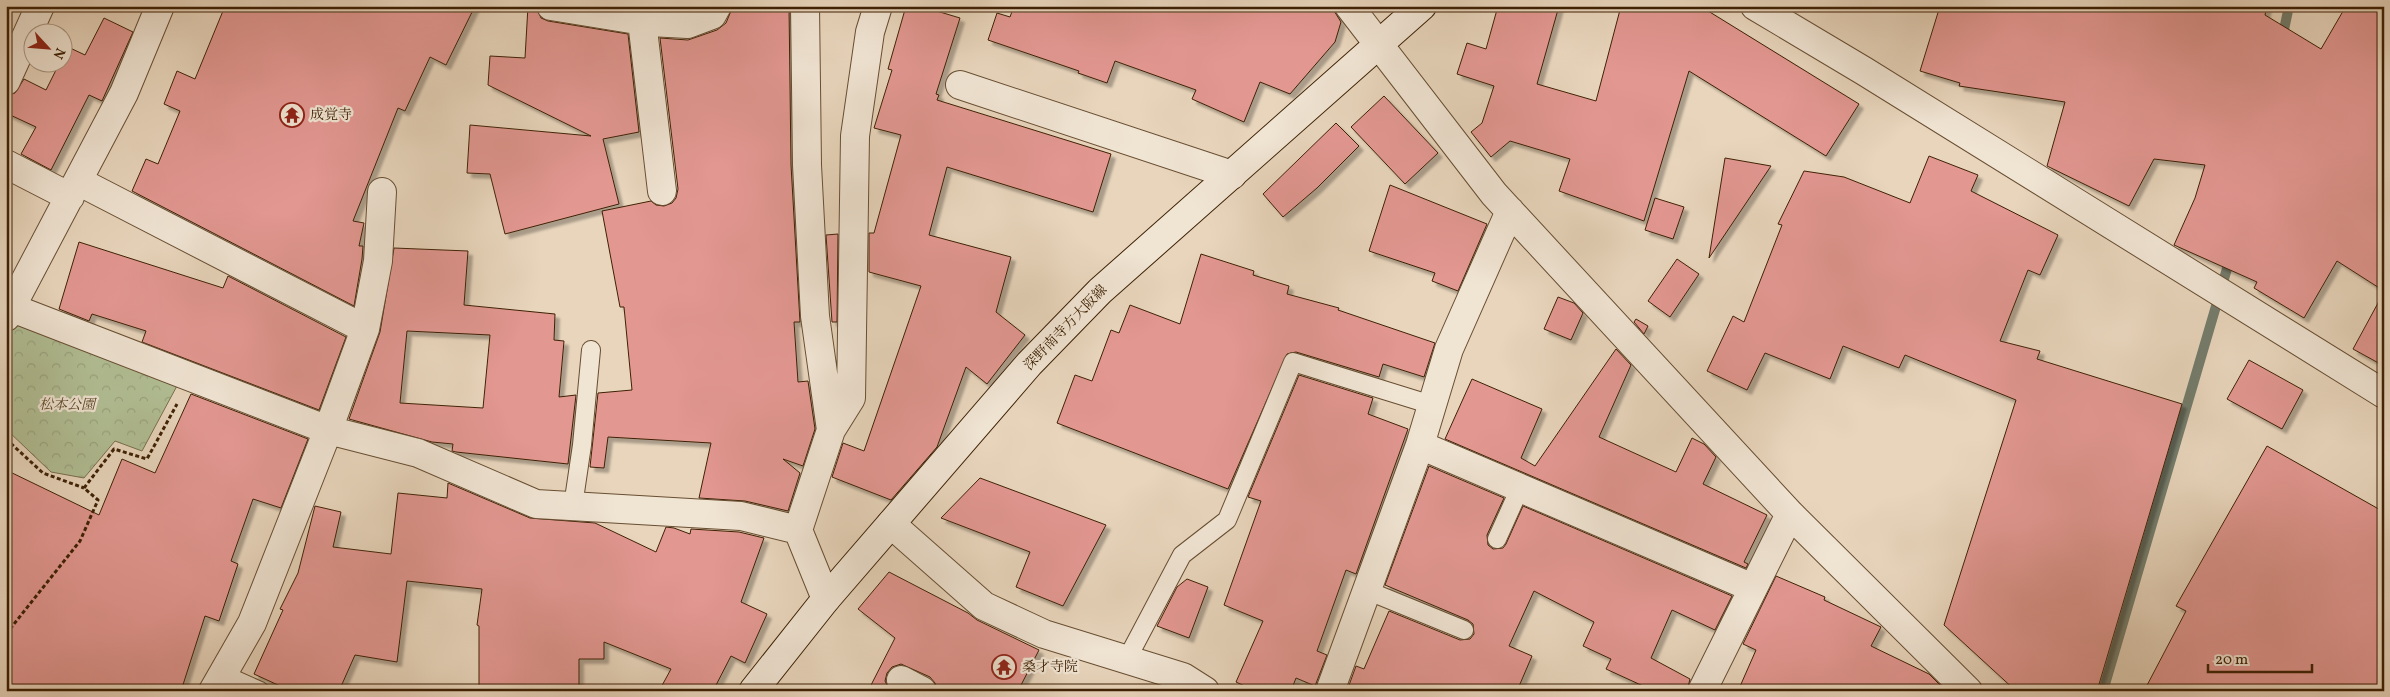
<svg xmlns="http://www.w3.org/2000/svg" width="2390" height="697" viewBox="0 0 2390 697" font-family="Vollkorn,'Noto Serif JP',serif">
<defs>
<pattern id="park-crowns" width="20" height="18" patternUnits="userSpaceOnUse" patternTransform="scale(1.25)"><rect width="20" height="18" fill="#b1be94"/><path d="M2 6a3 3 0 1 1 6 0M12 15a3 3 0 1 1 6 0" fill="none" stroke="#99a37e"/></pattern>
<filter id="shadow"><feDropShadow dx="4.5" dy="4.5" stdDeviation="1" flood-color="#0004"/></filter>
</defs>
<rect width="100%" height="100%" fill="#e8d5bc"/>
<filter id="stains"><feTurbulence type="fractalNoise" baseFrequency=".004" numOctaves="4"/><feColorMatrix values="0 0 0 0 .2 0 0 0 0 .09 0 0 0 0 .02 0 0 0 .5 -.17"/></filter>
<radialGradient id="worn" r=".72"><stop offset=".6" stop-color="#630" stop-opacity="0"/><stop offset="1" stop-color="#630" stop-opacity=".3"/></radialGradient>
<!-- park -->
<path fill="url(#park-crowns)" stroke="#78704c" d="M19,319L178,384L142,451L115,441L84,478L51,472L6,429V338Z"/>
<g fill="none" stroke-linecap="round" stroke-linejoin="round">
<!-- stream -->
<path stroke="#737c6c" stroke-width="10" d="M2282,39L2289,6
M2103,691L2231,255"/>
</g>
<!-- building -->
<path fill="#e29791" stroke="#3e2104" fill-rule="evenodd" filter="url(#shadow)" d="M225,6H475L446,65L430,57L405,111L398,108L353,221L364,223L359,246H363L362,259L354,306L132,191L146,159L158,164L180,111L164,104L177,71L195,79Z
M528,6H536L541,18L548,21L628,34L639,132L603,139L619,204L505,234L490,174L467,173L470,125L591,136L488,85L490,56L525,58Z
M733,6H789L791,165L800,322H794L798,382L808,381L815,429L803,466L783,459L800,473L788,511L745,501L699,498L711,443L608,437L604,468L590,467L598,393L632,390L624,307H620L602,211L651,201L656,205L664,206L672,203L676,198L678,189L660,38L688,40L717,30L726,23Z
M906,6H920L960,18L936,94L939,95L937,100L1111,154L1093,212L947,167L929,235L1011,257L996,312L1025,335L987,384L966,367L937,447L891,500L832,477L843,443L864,451L921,286L869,272V233H874L901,135L874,128L892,70L888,69Z
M1014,6H1331L1341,22L1335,42L1290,94L1260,82L1244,122L1192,99L1196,90L1115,61L1107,83L1078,73L1079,71L988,40L997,13L1010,17Z
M1498,6H1559L1537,84L1596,101L1621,6H1700L1859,104L1826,156L1689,71L1644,221L1559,191L1570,159L1510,141L1491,157L1471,132L1482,123L1494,86L1457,74L1467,43L1486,49Z
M1940,6H2267L2265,15L2321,49L2346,6H2384V291L2337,261L2304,318L2254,288L2257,282L2174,245L2195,198L2205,165L2154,159L2129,206L2047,166L2065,102L1959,86L1960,83L1920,71Z
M104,18L133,32L102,101L89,95L51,170L21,154L36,127L6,113V96L15,93L24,79L46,90L60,62H62L68,47L85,55Z
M1384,96L1438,153L1405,184L1351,127Z
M1336,123L1359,146L1317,188L1283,217L1263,194Z
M1929,156L1978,175L1971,191L2058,235L2040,275L2028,270L2000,341L2040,351L2037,359L2182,404L2097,691H2016L1944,625L2016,400L1905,355L1899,368L1843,346L1830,379L1765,353L1747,390L1707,371L1733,316L1744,322L1782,225L1778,224L1804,171L1844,177L1910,203Z
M1725,158L1771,166L1709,258Z
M1390,185L1487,224L1458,291L1432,281L1435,273L1369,251Z
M1655,198L1684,207L1673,239L1645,230Z
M838,234L837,322H832L826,235Z
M79,242L223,288L228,276L346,337L319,410L142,342L146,331L92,314L89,321L59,309Z
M394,248L468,251L464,305L555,314L554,340L564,341L559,397L576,395L568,464L456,452L452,451L453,444L432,442L349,419L380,332ZM407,331L490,335L483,408L400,403Z
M1201,254L1254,271L1253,275L1289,286L1287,294L1339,308L1338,310L1435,343L1424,377L1383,364L1379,377L1296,352L1287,354L1228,489L1057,423L1075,375L1092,381L1111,330L1119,333L1130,305L1180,324Z
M1677,259L1699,274L1670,317L1648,301Z
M2384,292V366L2353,349Z
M1558,297L1574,303L1583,313L1571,340L1544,329Z
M1636,319L1648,326L1644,334L1634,322Z
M1616,349L1631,365L1599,437L1676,472L1692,438L1704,444L1716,457L1703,484L1767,515L1744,562L1748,564L1746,568L1445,439L1472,379L1542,409L1521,458L1535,466Z
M2249,360L2303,390L2282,429L2227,399Z
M1299,375L1373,398L1368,414L1408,429L1356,574L1346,570L1317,651L1327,655L1315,686L1296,678L1291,691H1255L1236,682L1263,621L1224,605L1261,501L1248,497Z
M191,394L308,439L281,508L253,499L231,561L238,564L219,621L205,616L181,691H6V470L99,515L122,459L155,473Z
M2267,446L2384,512V691H2144L2186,611L2176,606Z
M1429,466L1504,498L1487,535L1488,545L1493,549L1503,548L1506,544L1523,506L1732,596L1715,630L1672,610L1651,658L1690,679L1687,691H1654L1606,669L1611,659L1583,646L1594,622L1534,591L1509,646L1532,656L1517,691H1355L1348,688L1356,666L1364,669L1389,611L1460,640L1470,639L1474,634L1473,624L1468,620L1385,585Z
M980,478L1106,525L1063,606L1016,587L1030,552L941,518Z
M448,483L530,518L595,523L656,552L666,527L674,528L690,534L691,529L739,532L764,538L741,602L767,614L745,663L731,656L713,691H659L671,669L604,642V659H579V691H479V626L477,625L482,589L407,581L397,662L355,655L339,691H291L254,674L283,610L280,609L298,573L315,506L341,512L333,547L391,554L398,493L447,498Z
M889,572L968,613L977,620L1039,650L1018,691H938L935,683L930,677L901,664L892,667L887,673L885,681L890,691H868L895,638L858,609Z
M1776,576L1825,597L1824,600L1881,627L1871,646L1929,674L1946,691H1738L1756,650L1743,644Z
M1187,579L1208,587L1189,638L1157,626L1177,587Z"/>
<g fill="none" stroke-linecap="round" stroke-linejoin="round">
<defs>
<path id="service" d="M573,506L582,445L591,350
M1497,539L1520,488
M1366,590L1464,630
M1127,659L1182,555L1227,520L1293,362L1432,405
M222,674L260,691"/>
<path id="minor" d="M551,6L649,22L688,24L712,15L717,6
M805,6L807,165L815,316L831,430L798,530L826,599
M1349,6L1494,194L1790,514L1968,691
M642,21L662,191
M6,81L40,6
M960,85L1232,175
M6,164L70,197
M78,181L365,329
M12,308L328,430L418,453L536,504L741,516L798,530
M6,317L124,93L160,6
M831,430L851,398L855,136L870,32L878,6
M1420,445L1753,588
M891,524L984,606L1044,634L1183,677L1205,691
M901,680L922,691
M213,691L252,623L328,430L365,329L378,261L382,192
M1330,691L1420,445L1449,349L1510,211
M1702,691L1790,514"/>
<path id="tertiary" d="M1755,6L1864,71L2384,394"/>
<path id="secondary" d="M753,691L826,599L1029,364L1100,291L1422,6"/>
</defs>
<!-- service casing -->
<use href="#service" stroke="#684e32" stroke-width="20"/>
<!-- minor casing -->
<use href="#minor" stroke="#684e32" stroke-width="30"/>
<!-- tertiary casing -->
<use href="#tertiary" stroke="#684e32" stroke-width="30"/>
<!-- secondary casing -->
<use href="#secondary" stroke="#3e2104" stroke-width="30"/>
<!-- path -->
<path stroke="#3e2104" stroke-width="3" stroke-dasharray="4 2.5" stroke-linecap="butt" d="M6,439L43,473L84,488
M6,634L80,541L98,500L84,488L114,449L147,459L177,404"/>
<!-- service -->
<use href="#service" stroke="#f0e4d3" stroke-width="18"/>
<!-- minor -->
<use href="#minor" stroke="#f0e4d3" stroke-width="28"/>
<!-- tertiary -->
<use href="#tertiary" stroke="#f0e4d3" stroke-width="28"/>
<!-- secondary -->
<use href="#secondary" stroke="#f0e4d3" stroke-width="28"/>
</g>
<!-- icons -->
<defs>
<symbol id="temple-ring" viewBox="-11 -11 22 22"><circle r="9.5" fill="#f0e4d3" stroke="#8f2418" stroke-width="1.5"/><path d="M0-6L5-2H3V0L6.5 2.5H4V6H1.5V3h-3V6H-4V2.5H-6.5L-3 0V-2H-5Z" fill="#8f2418"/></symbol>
</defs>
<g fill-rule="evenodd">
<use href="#temple-ring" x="278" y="101" width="28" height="28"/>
<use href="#temple-ring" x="990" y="653" width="28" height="28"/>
</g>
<g text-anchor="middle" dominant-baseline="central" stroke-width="4.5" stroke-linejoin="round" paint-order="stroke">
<!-- poi labels -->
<g font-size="14" fill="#3e2104" stroke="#f0e4d3" text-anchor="start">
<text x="310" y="115">成覚寺</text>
<text x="1022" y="667">桑才寺院</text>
</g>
<!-- street labels -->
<g font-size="14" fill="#3e2104" stroke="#f0e4d3">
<text transform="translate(1066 328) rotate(-46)">深野南寺方大阪線</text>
</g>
<!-- park labels -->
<g font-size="14" font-style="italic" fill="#5b4828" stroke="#f0e4d3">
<text x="67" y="405">松本公園</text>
</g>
</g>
<!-- margin -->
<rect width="2390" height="697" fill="none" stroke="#e8d5bc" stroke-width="25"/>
<rect x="8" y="8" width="2375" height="682" fill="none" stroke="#3e2104" stroke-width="2.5"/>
<rect x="12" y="12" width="2365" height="672" fill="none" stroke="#3e2104"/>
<!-- north arrow -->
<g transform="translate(48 48) rotate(116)"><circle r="24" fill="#f0e4d3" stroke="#a99680"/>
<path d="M0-4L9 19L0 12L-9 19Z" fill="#8f2418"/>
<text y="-8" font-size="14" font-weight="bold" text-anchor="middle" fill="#3e2104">N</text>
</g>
<!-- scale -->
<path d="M2208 664v8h104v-8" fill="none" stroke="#3e2104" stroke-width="2.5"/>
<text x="2215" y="664" font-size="15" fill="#3e2104" stroke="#f0e4d3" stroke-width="4" paint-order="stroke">20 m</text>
<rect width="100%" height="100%" filter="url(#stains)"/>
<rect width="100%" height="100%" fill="url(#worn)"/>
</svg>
